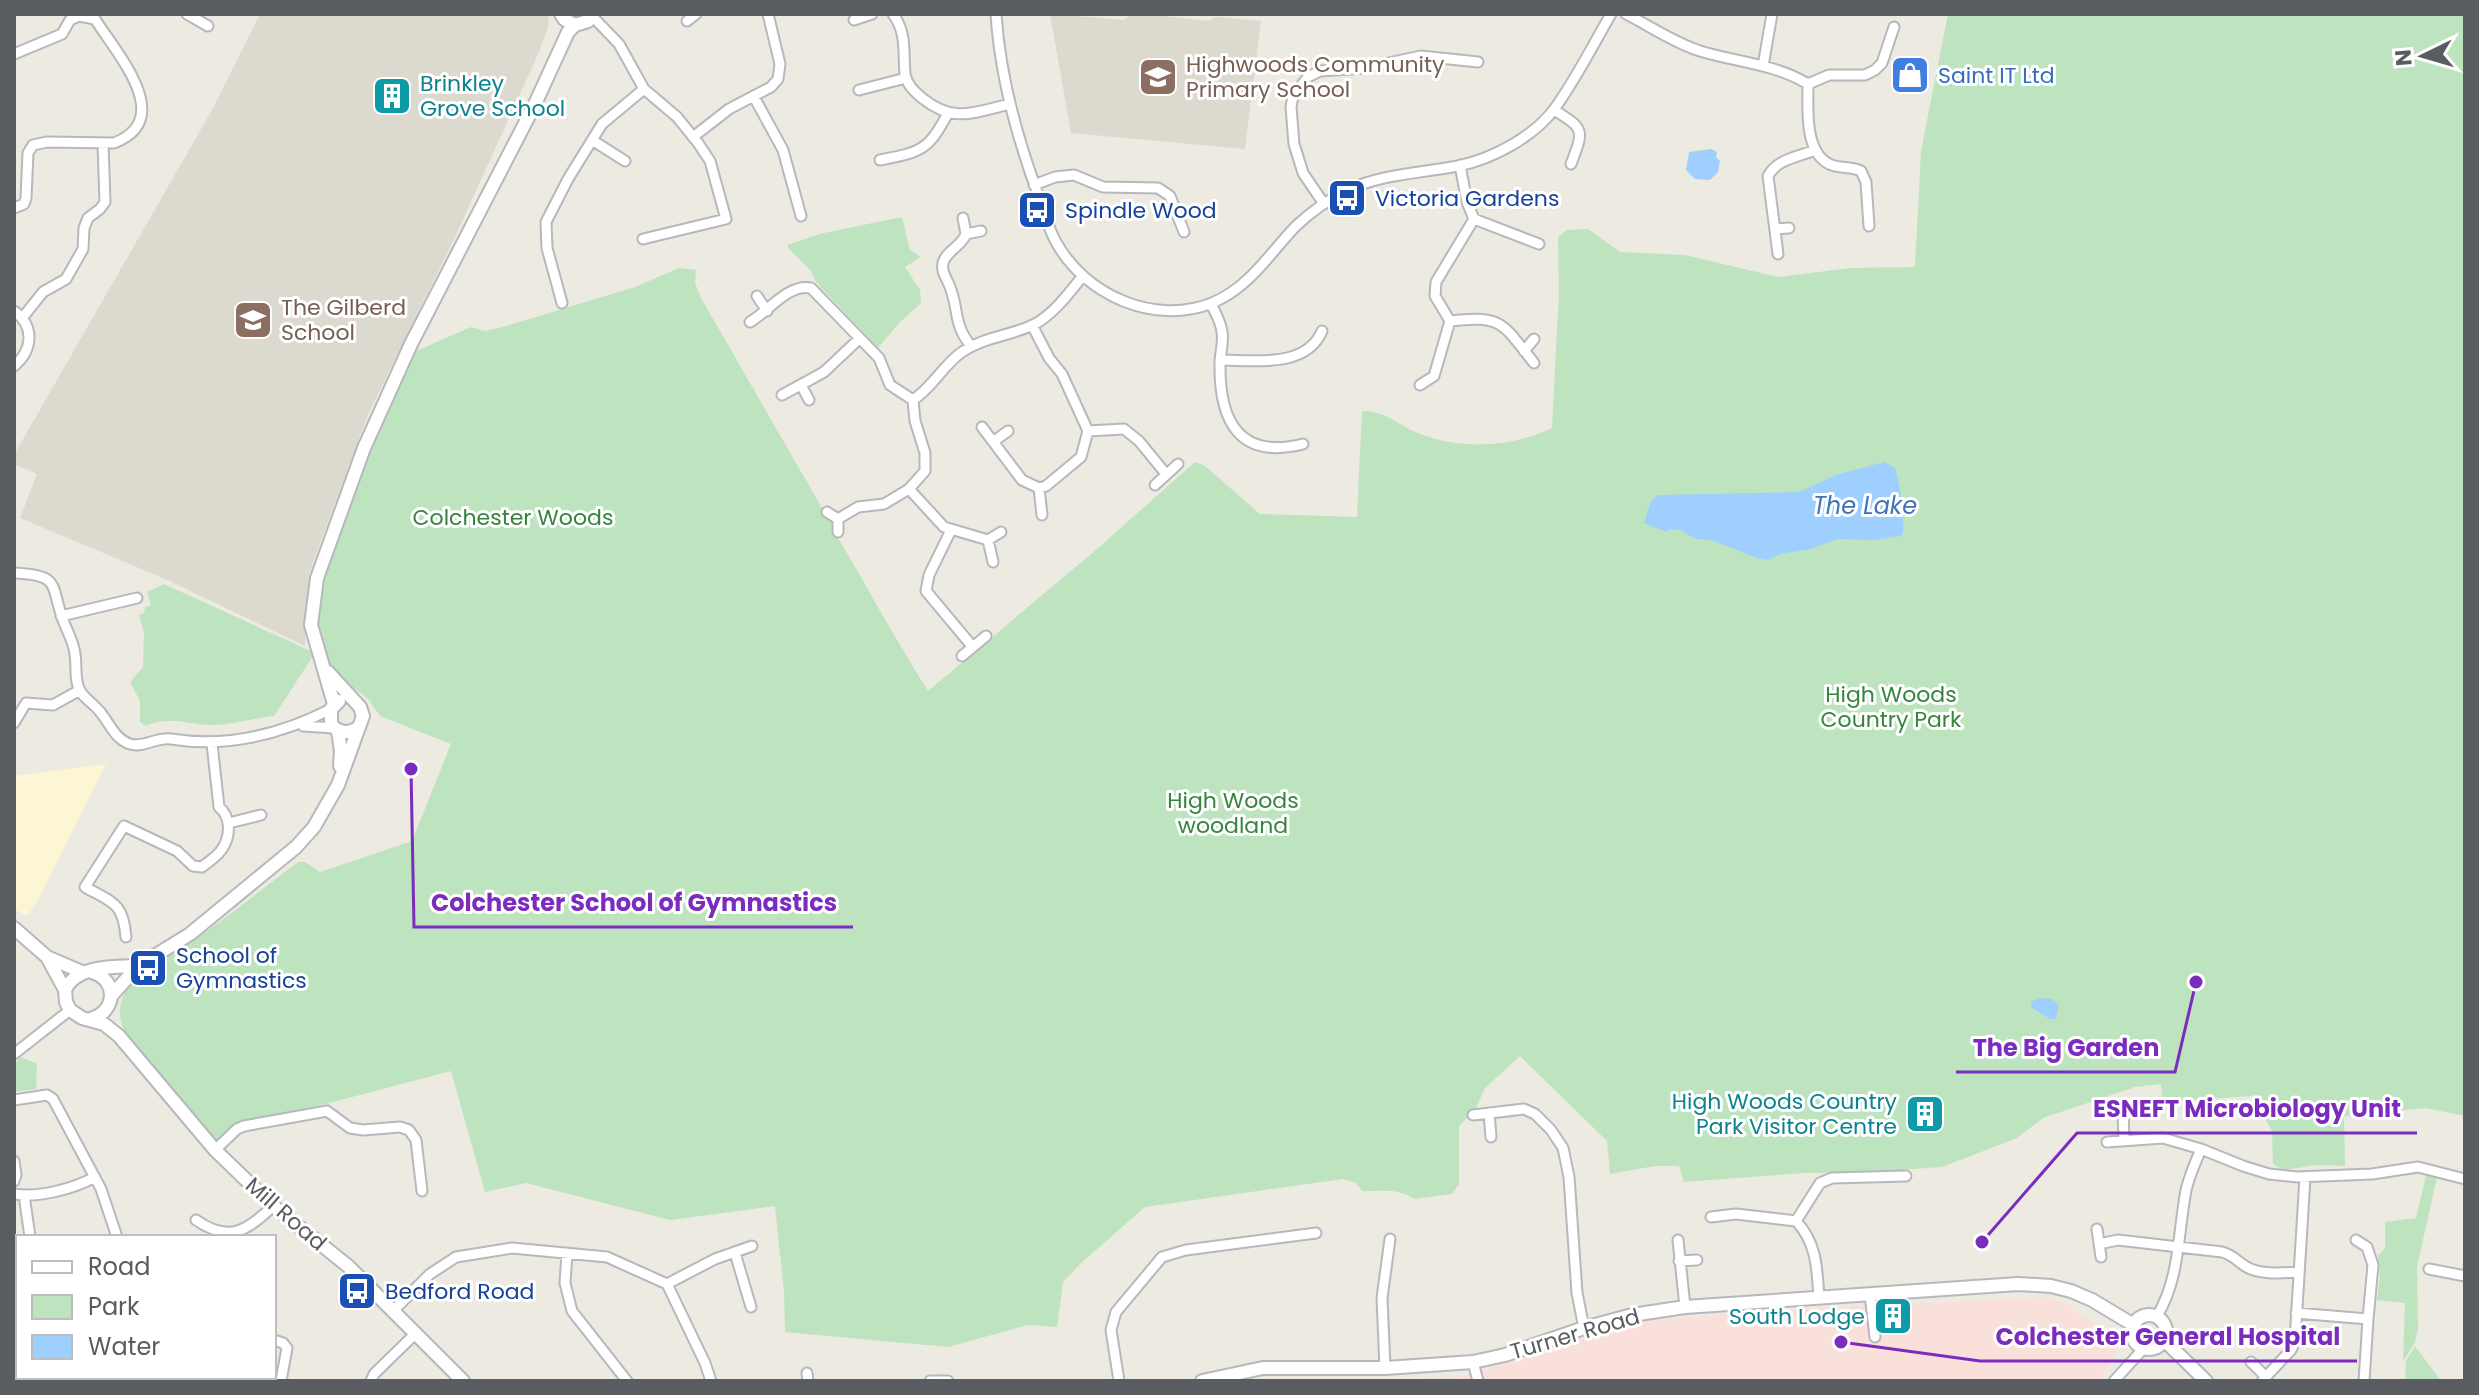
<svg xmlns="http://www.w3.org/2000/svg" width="2479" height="1395" viewBox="0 0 2479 1395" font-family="Poppins,sans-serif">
<rect width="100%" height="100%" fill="#eceae1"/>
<!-- commercial -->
<path fill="#fdf6d5" d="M106,764L39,898L27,916L14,909V776Z"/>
<!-- education -->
<path fill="#dcd9cf" d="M260,14H549L548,27L539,52L455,237L369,412L309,573L305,646L163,578L20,518L37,474L14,464V455L212,110Z
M1050,14L1124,20L1131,14H1146L1208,21L1216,17L1261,21L1245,149L1071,133Z"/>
<!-- medical -->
<path fill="#fae0db" d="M2050,1297L2073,1308L2111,1337L2116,1348L2115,1355L2099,1381H1397L1470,1375L1600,1330L1634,1322L1760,1311Z"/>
<!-- green -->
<path fill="#bde4bf" d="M1948,14H2465V1116L2425,1108L2344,1116L2345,1166L2317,1165L2284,1170L2273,1164L2272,1131L2252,1096L2163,1102L2161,1084L2135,1087L2043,1118L2017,1138L1942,1167L1870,1172L1804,1173L1684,1182L1679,1166H1655L1610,1174L1607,1141L1520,1056L1485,1088L1476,1108L1459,1126V1184L1452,1194L1414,1199C1400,1188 1380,1191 1362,1191L1356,1183L1343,1179L1145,1207L1081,1263L1063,1282L1057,1327L1028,1325L948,1347L785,1332L784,1292L775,1206L670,1220L526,1183L485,1192L451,1071L238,1127L216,1141L130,1041C119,1024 116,1009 126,990C137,970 184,947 205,932C237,910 267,885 298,862H305L320,872L412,841L451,744L380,716L369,700L357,690L347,687L328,665L315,622L319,594L369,449L409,358L416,351L471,327L485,331L503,327L635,287L679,268L696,270L695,283L701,298L826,515L833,523L835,533C867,586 895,639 928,691L1097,549L1195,462L1205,466L1260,514L1357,517L1362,411C1382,411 1391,419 1407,428C1453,451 1507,449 1552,428L1559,292L1558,237L1567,230L1588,229L1620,252L1685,255L1778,277L1851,268L1915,267L1921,151Z
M902,217L910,250L921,257L905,267L920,290L921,303L899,323L878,348L816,282L811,271L788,248V245L819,234Z
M164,584L315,653L274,716C255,718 234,724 216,725C191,726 170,714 146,726L140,722V701L130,682L143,667L144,633L139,615L144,613L145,607L151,605L147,592Z
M21,1057L37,1064L36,1089L14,1092V1064Z
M2426,1176L2437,1177L2417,1267L2418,1329L2415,1342L2403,1362L2405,1303L2377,1300L2380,1276L2378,1256L2385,1248V1222L2416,1218Z
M2415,1346L2441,1381H2405L2406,1361Z"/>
<!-- water -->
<path fill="#9fcffe" d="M1711,149L1717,152L1716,157L1720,161L1718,172L1710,180L1695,179L1686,170L1689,152Z
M1884,462L1895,468C1901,490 1904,511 1903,533L1900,536L1874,540L1837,539L1811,549L1780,554L1768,560L1757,558L1711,540L1696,539L1680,530L1668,529L1667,532L1644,523L1651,501L1657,495L1799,492L1836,475Z
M2040,998L2052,999L2059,1005L2056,1019H2050L2031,1007V1002Z"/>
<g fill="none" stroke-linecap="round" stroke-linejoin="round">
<defs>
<path id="minor" d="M187,14L208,26
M893,14C907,33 903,52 905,74C907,85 914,91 922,98C954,124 975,112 1010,104
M996,14C1000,76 1017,138 1039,197C1044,211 1048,228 1056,242C1085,295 1154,326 1212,303C1250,287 1269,254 1296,226C1311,212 1327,200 1346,191C1379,174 1421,173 1458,166C1492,159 1534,137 1555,108C1576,79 1593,45 1611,14
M1626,14C1650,26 1674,43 1700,51C1735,62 1776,64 1808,84C1808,108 1804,151 1829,164C1839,169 1851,166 1861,171L1866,182L1869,226
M592,16L619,44L644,89L677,117L698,143L710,161L726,219L643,239
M854,20L872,14
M687,21L696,14
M14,54L62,34L70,20L79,16L95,19C116,53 177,119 114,143L47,142L33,145L28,153L26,198L24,204L14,208
M1763,66L1772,14
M1808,84L1829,75H1865L1875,70L1882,63L1894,27
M859,90L906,78
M754,97L783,150L801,216
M1554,110C1585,129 1584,130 1571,164
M693,137L729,109L771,87L778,79L780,64L768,14
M592,140L625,161
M880,160C921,152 928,151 948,113
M1460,165L1467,202L1474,219L1539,244
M1034,185L1055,177L1074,175L1103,187L1158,188L1170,196L1184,232
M1324,204L1303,173L1294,144L1291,107L1293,96L1308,77L1320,71L1365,68L1421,56L1478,62
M963,218L966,234
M1474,219L1436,282L1435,296L1450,321C1503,315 1502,323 1534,363
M1775,229L1789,228
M1778,254L1768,176C1777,159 1798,157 1815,150
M757,296L767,311
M562,303L547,248L546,222L568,179L602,124L644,89
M1211,304C1215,312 1221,322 1222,332C1224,342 1220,353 1220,363C1219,421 1239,460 1303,444
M14,311C35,326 33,350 14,366
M23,317L43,292L66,279L83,249L84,228L88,218L100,209L105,202L103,144
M750,322C769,311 789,283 811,288L879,358L890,385L913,400L915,421L925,453V471L909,489L884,504L858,507L838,519L827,512
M1032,325L1049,358L1062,374L1088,431L1081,457L1046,486L1039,488
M971,346C953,324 959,310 950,287C947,278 941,273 943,263C946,251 962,246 966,234L981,231
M1524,351L1534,339
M1220,360C1253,360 1306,369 1322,331
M801,385L809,400
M1420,385L1434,376L1450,321
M782,395L824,372L859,339
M913,400C933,387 943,365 962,352C984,337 1009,336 1033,325C1053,315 1069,293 1082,277
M982,427L1022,480L1039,488L1042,515
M1088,431L1124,429L1139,441L1166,474
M993,442L1008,431
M1155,485L1178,464
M909,489L944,527L988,540L1001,532
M951,530L929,575L926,591L972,646
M838,532V519
M988,540L993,562
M14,573C61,575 50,584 63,620C67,631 74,643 75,654C77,666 74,680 80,691C85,699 95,705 101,713C110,724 115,739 130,744C144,748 156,737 171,739C228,748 280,735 331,709
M61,616L137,598
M962,656L986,636
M14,723L26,703L53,705L80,690
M303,726L334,728
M229,823L261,815
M126,937C123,902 113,903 85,887L124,826L177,851L193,866L202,867C208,862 218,856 222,849C231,836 231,817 219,807L212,744
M14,1054L70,1010
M14,1100L47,1095L53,1099L101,1189L117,1237
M2123,1111L2124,1140
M1489,1113L1491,1137
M1473,1115L1524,1109L1535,1114L1551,1130L1563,1148L1569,1177L1577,1293L1584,1328
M2107,1142L2163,1138L2201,1149L2243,1166L2269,1174L2297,1177L2372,1174L2418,1167L2465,1179
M215,1150L237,1129L244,1126L327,1111L350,1128L363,1130L400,1127L409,1130L416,1140L422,1191
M14,1161L16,1175L14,1181
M14,1194C39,1198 73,1189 95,1177
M24,1195L30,1237
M1711,1217L1736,1214L1796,1221L1820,1183L1832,1178L1906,1176
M196,1220C229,1243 247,1231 273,1206
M1796,1221C1817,1243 1817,1269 1819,1298
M2097,1229L2101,1257
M1678,1240L1685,1307
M2356,1240L2367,1247L2373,1265L2368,1319
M2099,1244L2118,1240L2222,1252C2233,1255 2236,1260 2245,1266C2258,1275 2282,1273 2298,1272
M567,1253L565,1283L572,1311L627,1381
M735,1253L751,1307
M14,1255L18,1283
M1679,1261L1697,1260
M2429,1269L2465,1276
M667,1284L705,1363L711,1381
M1870,1295L1875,1337
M393,1311L430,1274L456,1257L512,1248L607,1257L667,1284L715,1259L752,1246
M2296,1313L2368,1319L2364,1381
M2157,1316C2179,1280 2178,1237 2185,1196C2187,1180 2195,1164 2201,1149
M14,1324L18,1309
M274,1340L283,1343L287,1348L281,1381
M14,1362L18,1344
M1473,1362L1478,1381
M2251,1362L2266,1377
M1385,1368L1382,1298L1390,1239
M807,1373L808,1381
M145,1377L157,1380L163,1377
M80,1381L82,1377
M371,1381L374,1374L416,1333
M930,1381H948
M1119,1381L1111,1330L1116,1312L1162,1257L1186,1250L1316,1233
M2114,1381L2143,1349
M2262,1381L2291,1350L2295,1341L2305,1177"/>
<path id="tertiary" d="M561,14L564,19L575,25L588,21L592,14
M339,701L331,709V724C338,733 347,734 356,729
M334,704L311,625L317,578L364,448L411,344L535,104L568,32L575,25
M338,731L341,751L340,766
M14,928L47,957L65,990L66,1002L70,1010L82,1018L104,1024L119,1036L215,1150L273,1206L348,1266L463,1381
M47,957L82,972
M65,990C76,965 114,967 138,966
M112,995L138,966L190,934L296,847L314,827L338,785L363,716L360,707L328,672
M90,1019C116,1013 119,980 92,972
M2132 1332a17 17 0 1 1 34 0a17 17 0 1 1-34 0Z
M2165,1341L2206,1381
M1202,1381L1263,1368H1385L1473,1362L1505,1355L1584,1328L1632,1315L1685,1307L2018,1284L2051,1286L2071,1291L2092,1300L2132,1324"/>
</defs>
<!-- minor casing -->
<use href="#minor" stroke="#b6b8bd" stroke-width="13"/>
<!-- tertiary casing -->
<use href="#tertiary" stroke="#b6b8bd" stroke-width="16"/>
<!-- minor -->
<use href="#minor" stroke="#fff" stroke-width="9"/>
<!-- tertiary -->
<use href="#tertiary" stroke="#fff" stroke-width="12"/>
</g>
<!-- icons -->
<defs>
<symbol id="shop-square" viewBox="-11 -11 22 22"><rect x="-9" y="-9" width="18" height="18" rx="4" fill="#3f7fe0" stroke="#fff"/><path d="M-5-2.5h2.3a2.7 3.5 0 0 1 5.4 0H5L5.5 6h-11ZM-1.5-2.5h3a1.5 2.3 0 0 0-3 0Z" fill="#fff"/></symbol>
<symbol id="school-square" viewBox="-11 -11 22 22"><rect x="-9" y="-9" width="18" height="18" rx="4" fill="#8d6e63" stroke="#fff"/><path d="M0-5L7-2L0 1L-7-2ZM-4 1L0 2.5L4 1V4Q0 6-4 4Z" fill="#fff"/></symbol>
<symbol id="building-square" viewBox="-11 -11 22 22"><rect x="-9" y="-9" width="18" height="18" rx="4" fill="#0f9aa8" stroke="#fff"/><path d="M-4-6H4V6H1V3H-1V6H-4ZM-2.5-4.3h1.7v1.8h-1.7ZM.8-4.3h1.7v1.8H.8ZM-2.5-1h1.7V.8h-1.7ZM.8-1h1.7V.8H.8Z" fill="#fff"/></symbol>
<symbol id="bus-square" viewBox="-11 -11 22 22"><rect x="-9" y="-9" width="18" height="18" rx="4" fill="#1a4fb4" stroke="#fff"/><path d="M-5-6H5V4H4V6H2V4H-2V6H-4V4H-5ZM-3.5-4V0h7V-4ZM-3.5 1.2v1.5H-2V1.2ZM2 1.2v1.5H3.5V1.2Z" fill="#fff"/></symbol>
</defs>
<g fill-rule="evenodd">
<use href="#shop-square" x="1888" y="53" width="44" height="44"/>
<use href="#school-square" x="1136" y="55" width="44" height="44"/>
<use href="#building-square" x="370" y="74" width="44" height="44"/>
<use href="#bus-square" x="1325" y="176" width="44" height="44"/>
<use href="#bus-square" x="1015" y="188" width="44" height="44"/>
<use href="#school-square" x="231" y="298" width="44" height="44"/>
<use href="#bus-square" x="126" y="946" width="44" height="44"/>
<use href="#building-square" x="1903" y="1092" width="44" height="44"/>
<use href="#bus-square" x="335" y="1269" width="44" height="44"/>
<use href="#building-square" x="1871" y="1294" width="44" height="44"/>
</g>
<g text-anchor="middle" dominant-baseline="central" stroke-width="6" stroke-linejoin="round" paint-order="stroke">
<!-- education labels -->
<g font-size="22" fill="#785e54" stroke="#fff" text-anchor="start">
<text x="1186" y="64">Highwoods Community<tspan x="1186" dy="25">Primary School</tspan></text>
<text x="281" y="307">The Gilberd<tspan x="281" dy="25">School</tspan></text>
</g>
<!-- shop labels -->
<g font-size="22" fill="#366cbe" stroke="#fff" text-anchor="start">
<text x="1938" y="75">Saint IT Ltd</text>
</g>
<!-- culture labels -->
<g font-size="22" fill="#0d838f" stroke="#fff" text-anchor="end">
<text x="420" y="83" text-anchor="start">Brinkley<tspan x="420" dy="25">Grove School</tspan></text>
<text x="1897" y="1101">High Woods Country<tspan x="1897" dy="25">Park Visitor Centre</tspan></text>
<text x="1865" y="1316">South Lodge</text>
</g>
<!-- transit labels -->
<g font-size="22" fill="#164399" stroke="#fff" text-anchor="start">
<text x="1375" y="198">Victoria Gardens</text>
<text x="1065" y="210">Spindle Wood</text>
<text x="176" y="955">School of<tspan x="176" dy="25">Gymnastics</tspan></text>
<text x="385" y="1291">Bedford Road</text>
</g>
<!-- park labels -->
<g font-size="22" fill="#36843e" stroke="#fff">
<text x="513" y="517">Colchester Woods</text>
<text x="1891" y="694">High Woods<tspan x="1891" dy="25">Country Park</tspan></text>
<text x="1233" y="800">High Woods<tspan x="1233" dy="25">woodland</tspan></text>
</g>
<!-- street labels -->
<g font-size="22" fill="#595c61" stroke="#fff">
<text transform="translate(286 1214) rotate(41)">Mill Road</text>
<text transform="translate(1575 1334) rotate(-16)">Turner Road</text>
</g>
<!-- water labels -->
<g font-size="24" font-style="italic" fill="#4073b7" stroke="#fff">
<text x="1865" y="505">The Lake</text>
</g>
</g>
<!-- callouts -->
<path fill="none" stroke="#7b2cbf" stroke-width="3" d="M411 769L414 927H853M2196 982L2175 1072H1956M1982 1242L2077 1133H2417M1841 1342L1980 1361H2357"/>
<g fill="#7b2cbf" stroke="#fff" stroke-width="3">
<circle cx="411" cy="769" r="8"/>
<circle cx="2196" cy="982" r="8"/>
<circle cx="1982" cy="1242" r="8"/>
<circle cx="1841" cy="1342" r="8"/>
</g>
<g font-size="24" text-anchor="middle" font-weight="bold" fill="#7b2cbf" stroke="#fff" stroke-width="6" stroke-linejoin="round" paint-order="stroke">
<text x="634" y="911">Colchester School of Gymnastics</text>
<text x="2066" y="1056">The Big Garden</text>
<text x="2247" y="1117">ESNEFT Microbiology Unit</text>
<text x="2168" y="1345">Colchester General Hospital</text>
</g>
<!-- border -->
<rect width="2479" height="1395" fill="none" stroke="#595c61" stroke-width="32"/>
<!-- legend -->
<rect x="16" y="1235" width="260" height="144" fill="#ffffff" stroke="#bdbec0" stroke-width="2"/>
<rect x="32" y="1261" width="40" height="12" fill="#ffffff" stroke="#bdbec0" stroke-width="2"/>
<text x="88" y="1275" font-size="24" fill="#595c61">Road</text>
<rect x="32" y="1295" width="40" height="24" fill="#bde4bf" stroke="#bdbec0" stroke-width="2"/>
<text x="88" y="1315" font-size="24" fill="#595c61">Park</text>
<rect x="32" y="1335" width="40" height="24" fill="#9fcffe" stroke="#bdbec0" stroke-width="2"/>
<text x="88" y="1355" font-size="24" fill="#595c61">Water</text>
<!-- north arrow -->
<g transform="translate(2423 56) rotate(265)" stroke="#ffffff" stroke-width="6" paint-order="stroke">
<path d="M0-6L14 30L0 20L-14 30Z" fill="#595c61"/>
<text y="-12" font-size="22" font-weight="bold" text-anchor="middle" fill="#595c61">N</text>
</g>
</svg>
